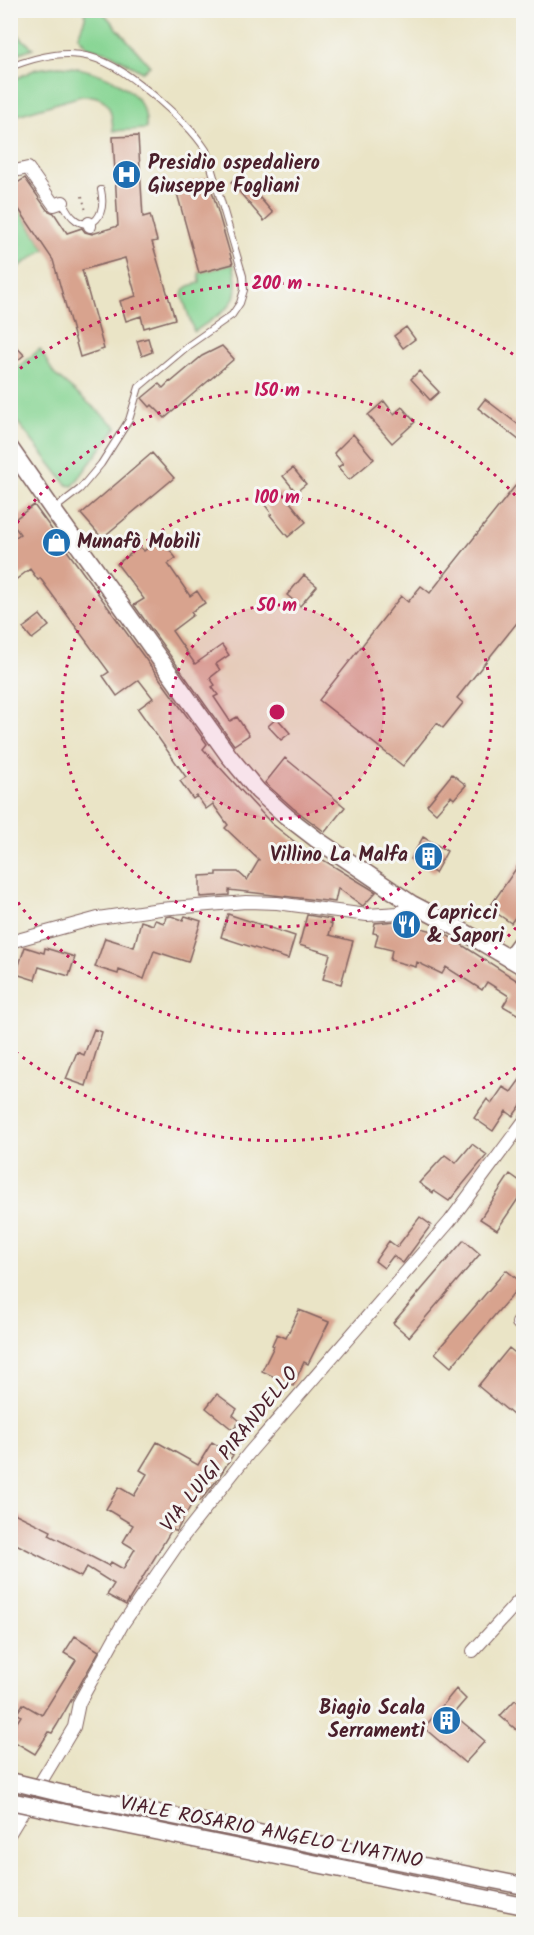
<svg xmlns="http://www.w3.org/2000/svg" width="534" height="1935" viewBox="0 0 534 1935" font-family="Kalam,sans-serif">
<rect width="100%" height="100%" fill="#f6f6f2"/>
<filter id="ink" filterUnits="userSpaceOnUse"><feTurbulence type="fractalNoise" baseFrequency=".0167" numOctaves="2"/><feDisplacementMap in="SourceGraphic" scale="12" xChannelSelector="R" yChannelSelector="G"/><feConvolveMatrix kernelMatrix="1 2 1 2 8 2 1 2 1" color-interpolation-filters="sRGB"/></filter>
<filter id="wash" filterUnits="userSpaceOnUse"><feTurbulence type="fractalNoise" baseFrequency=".008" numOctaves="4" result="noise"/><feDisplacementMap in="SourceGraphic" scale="24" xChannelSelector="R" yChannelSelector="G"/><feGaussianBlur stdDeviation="1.35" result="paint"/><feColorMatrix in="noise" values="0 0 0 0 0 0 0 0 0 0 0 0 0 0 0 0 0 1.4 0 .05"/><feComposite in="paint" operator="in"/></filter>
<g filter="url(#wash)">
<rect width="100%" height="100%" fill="#eae4c6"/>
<!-- green -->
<path fill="#88d594" stroke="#697a60" stroke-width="1.5" d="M85,11H102L150,66L142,72L110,53L87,47L78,36L85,18Z
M10,17C14,32 21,39 33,48L11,56Z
M59,66C93,67 150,87 146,129L113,131C112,108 108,93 81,96L11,117V81L36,69Z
M10,196L45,249L11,272H10Z
M233,264C244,307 225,309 194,332L182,295C184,286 192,285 200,283L199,273Z
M40,349L54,374L117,427L73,486L67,485L11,414V374Z"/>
<g id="blocks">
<!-- building -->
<path fill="#d8a38e" d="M138,136L143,217L150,215L157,241L152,242L175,319L144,328L141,316L126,321L120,301L136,296L125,258L82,270L104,349L80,357L53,260L10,196V188L25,178L47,210L54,213L67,233L82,228L85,232L92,234L118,226L113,137Z
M239,174L273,213L264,221L231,182Z
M208,177L233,264L199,273L175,186Z
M406,327L415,339L403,348L394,336Z
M148,338L152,352L142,356L137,341Z
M10,340L24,355L10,367Z
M222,346L234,359L165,418L152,405L150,407L142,398L159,384L163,388L170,381L171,382L202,356Z
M419,371L439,392L430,400L411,379Z
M485,399L524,429V444L478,408Z
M384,401L394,414L402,407L415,422L392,443L368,415Z
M353,434L374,459L349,480L338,467L343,464L334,453Z
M152,453L174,478L102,538L81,514Z
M293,468L306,484L296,492L283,476Z
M524,475V614L457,698L463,703L443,728L437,723L403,766L319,700L401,596L408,602L421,586L430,593Z
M281,491L306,522L288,537L270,515L272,514L265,505Z
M34,505L207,744L203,749L271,823L300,846L376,892L363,906L338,888L335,902L229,890V895L200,897V876L217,875V872H238L247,880L259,860L225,828L228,825L213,804L206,809L197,796L193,799L180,781L186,777L138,709L153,698L139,680L117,696L103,676L109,672L40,578L38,580L30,569L10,584V541L20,534L11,522Z
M160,538L176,558L168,564L190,596L197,591L205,603L191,612L193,615L172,631L195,664L222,645L229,655L216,664L220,670L210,678L215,685L212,687L218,695L214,697L230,721L237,717L249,735L234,745L134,605L144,599L117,564L140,547L144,551Z
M304,575L317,586L300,606L287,595Z
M40,615L49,626L32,639L23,628Z
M277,718L290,733L281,740L268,726Z
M285,758L345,807L325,832L293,808L265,783Z
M452,774L466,785L454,799L451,796L436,813L427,805Z
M423,837L447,851L435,873L411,859Z
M524,857V905L511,923L489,908Z
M228,914L295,936L288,959L221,937Z
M307,915L331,919L330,923L332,924L329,935L353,941L341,984L323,979L330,954L299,945Z
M171,916L183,920L185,916L201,921L188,962L154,951L144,979L119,970L118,974L95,967L105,938L134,947L141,921L153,925L155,920L164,923L166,917Z
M397,921L409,923V925L445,934L524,985V1018L503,1006L509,996L487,982L482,990L446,967L442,974L417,962L416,967L390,960L392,950L375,946L378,934L373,933L375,923Z
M25,947L44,953L45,948L75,957L69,976L39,967L35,980L16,974Z
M94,1029L102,1032L86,1086L66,1079L77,1052L84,1055Z
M524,1074V1101L513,1116L506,1111L493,1131L474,1118L487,1099L492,1103L503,1087L511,1092Z
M472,1144L487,1155L449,1201L434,1191L433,1193L419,1183L445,1155L456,1163Z
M510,1174L524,1184V1190L497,1230L480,1219Z
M420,1217L431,1225L403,1263L393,1256L384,1268L375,1261L389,1241L397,1247Z
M464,1240L480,1254L409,1337L393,1323Z
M506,1270L522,1283L451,1367L435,1353Z
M299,1310L329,1322L308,1364L304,1362L293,1386L262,1371L274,1346L272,1345L277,1334L286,1338Z
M509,1348L524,1360V1403L513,1415L478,1386Z
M217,1394L237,1409L233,1415L240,1421L233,1430L206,1408Z
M157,1442L198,1465L212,1442L233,1455L217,1480L200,1501L195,1498L176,1532L172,1529L126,1605L107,1595L114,1584L87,1567L81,1577L10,1541V1511L51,1531L49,1535L109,1566L111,1562L123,1569L135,1549L123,1542L133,1525L106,1509L119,1487L134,1496L147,1474L140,1470Z
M75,1636L99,1651L57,1725L52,1733L49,1732L35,1754L10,1739V1733L21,1716L17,1713L23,1704L42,1715L76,1660L64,1653Z
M456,1689L466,1699L453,1714L485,1741L465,1763L424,1728Z
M515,1700L524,1707V1725L518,1731L500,1716Z"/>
</g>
</g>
<g filter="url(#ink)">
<use href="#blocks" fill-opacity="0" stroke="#826461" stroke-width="1.5"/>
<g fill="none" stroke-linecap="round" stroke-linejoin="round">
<defs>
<path id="lane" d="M10,67C78,41 106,55 159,100C177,116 193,130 206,150L243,276L244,290L240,303L232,315L189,345L139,387L129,420L101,464L80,489L53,510
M63,202C78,238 109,226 101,190"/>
<path id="street" d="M10,172L28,168L54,205L63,202
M89,223L90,226
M10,942L98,918L160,909L246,902L277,903L367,915L399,913L412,904
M524,1317L518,1323L524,1328
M473,1651L524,1595
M10,1833L74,1727L79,1703L122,1625L182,1538L249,1453L450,1221L524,1121"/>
<path id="secondary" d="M10,448L53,510L229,756L258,791L286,816L316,839L412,904L454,926L524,967
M509,958L524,938
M68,1795L524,1886
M61,1812L524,1906"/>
</defs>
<!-- lane casing -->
<use href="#lane" stroke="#826461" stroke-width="8"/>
<!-- street casing -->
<use href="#street" stroke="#826461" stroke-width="14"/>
<!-- secondary casing -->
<use href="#secondary" stroke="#826461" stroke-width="19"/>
<!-- path -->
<path stroke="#826461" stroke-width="2" stroke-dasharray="1.5 4.5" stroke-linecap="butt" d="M82,196L86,211"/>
<!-- lane -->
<use href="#lane" stroke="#fff" stroke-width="6"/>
<!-- street -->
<use href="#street" stroke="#fff" stroke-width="12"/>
<!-- secondary -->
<use href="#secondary" stroke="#fff" stroke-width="16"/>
<defs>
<path id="secondary-bridge" d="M10,1781L68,1795
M10,1801L61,1812"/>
</defs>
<!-- secondary-bridge casing -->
<use href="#secondary-bridge" stroke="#826461" stroke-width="19" stroke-linecap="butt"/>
<!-- secondary-bridge -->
<use href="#secondary-bridge" stroke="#fff" stroke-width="16"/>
</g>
</g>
<!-- distance rings -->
<circle cx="277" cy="712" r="107" fill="#c2185b" fill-opacity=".12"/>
<g fill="none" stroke="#c2185b" stroke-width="3" stroke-dasharray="3 6">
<circle cx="277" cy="712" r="107"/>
<circle cx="277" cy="712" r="215"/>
<path d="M522 921A322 322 0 0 1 12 894M12 530A322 322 0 0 1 522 503"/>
<path d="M523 1063A429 429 0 0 1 13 1050M13 374A429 429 0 0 1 523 361"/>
</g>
<!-- icons -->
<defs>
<symbol id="hospital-disc" viewBox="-11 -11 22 22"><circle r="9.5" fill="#1f6fb2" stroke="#f6f6f2"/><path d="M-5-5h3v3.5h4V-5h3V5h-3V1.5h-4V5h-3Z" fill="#fff"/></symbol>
<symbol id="shop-disc" viewBox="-11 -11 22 22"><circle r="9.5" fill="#1f6fb2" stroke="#f6f6f2"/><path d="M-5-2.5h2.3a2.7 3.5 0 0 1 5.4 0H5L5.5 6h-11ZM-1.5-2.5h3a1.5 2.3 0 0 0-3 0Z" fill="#fff"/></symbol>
<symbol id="building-disc" viewBox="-11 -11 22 22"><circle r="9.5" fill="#1f6fb2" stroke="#f6f6f2"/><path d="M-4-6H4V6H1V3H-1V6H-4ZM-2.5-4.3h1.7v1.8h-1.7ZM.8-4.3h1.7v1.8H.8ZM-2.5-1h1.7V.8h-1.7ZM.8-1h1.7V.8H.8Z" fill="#fff"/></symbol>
<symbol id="restaurant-disc" viewBox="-11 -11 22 22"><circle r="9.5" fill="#1f6fb2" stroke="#f6f6f2"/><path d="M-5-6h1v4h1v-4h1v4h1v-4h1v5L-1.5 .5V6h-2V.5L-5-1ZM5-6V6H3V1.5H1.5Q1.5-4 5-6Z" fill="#fff"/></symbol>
</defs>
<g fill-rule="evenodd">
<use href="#hospital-disc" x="110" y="158" width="33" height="33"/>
<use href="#shop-disc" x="40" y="526" width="33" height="33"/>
<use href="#building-disc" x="412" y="840" width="33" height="33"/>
<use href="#restaurant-disc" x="390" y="908" width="33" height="33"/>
<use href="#building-disc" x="430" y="1704" width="33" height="33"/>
</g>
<g text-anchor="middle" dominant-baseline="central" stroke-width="6" stroke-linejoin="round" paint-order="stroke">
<!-- poi labels -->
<g font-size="20" font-weight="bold" fill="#4a1f2b" stroke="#f6f6f2" text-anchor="start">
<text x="148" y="164">Presidio ospedaliero<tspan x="148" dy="23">Giuseppe Fogliani</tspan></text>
<text x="77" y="543">Munafò Mobili</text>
<text x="408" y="856" text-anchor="end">Villino La Malfa</text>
<text x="427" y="914">Capricci<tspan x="427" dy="23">&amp; Sapori</tspan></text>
<text x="425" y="1709" text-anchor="end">Biagio Scala<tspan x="425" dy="23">Serramenti</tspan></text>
</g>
<!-- street labels -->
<g font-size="20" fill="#4a1f2b" stroke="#f6f6f2">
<text transform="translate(230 1450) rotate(-51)">VIA LUIGI PIRANDELLO</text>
<text transform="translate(271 1833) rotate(11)">VIALE ROSARIO ANGELO LIVATINO</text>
</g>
</g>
<circle cx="277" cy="712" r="9" fill="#c2185b" stroke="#f6f6f2" stroke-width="3"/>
<g font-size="18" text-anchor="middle" font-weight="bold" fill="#c2185b" stroke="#f6f6f2" stroke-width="6" stroke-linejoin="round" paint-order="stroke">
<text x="277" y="289">200 m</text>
<text x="277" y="396">150 m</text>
<text x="277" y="503">100 m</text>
<text x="277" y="611">50 m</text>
</g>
<!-- margin -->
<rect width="534" height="1935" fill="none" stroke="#f6f6f2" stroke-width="36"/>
</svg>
